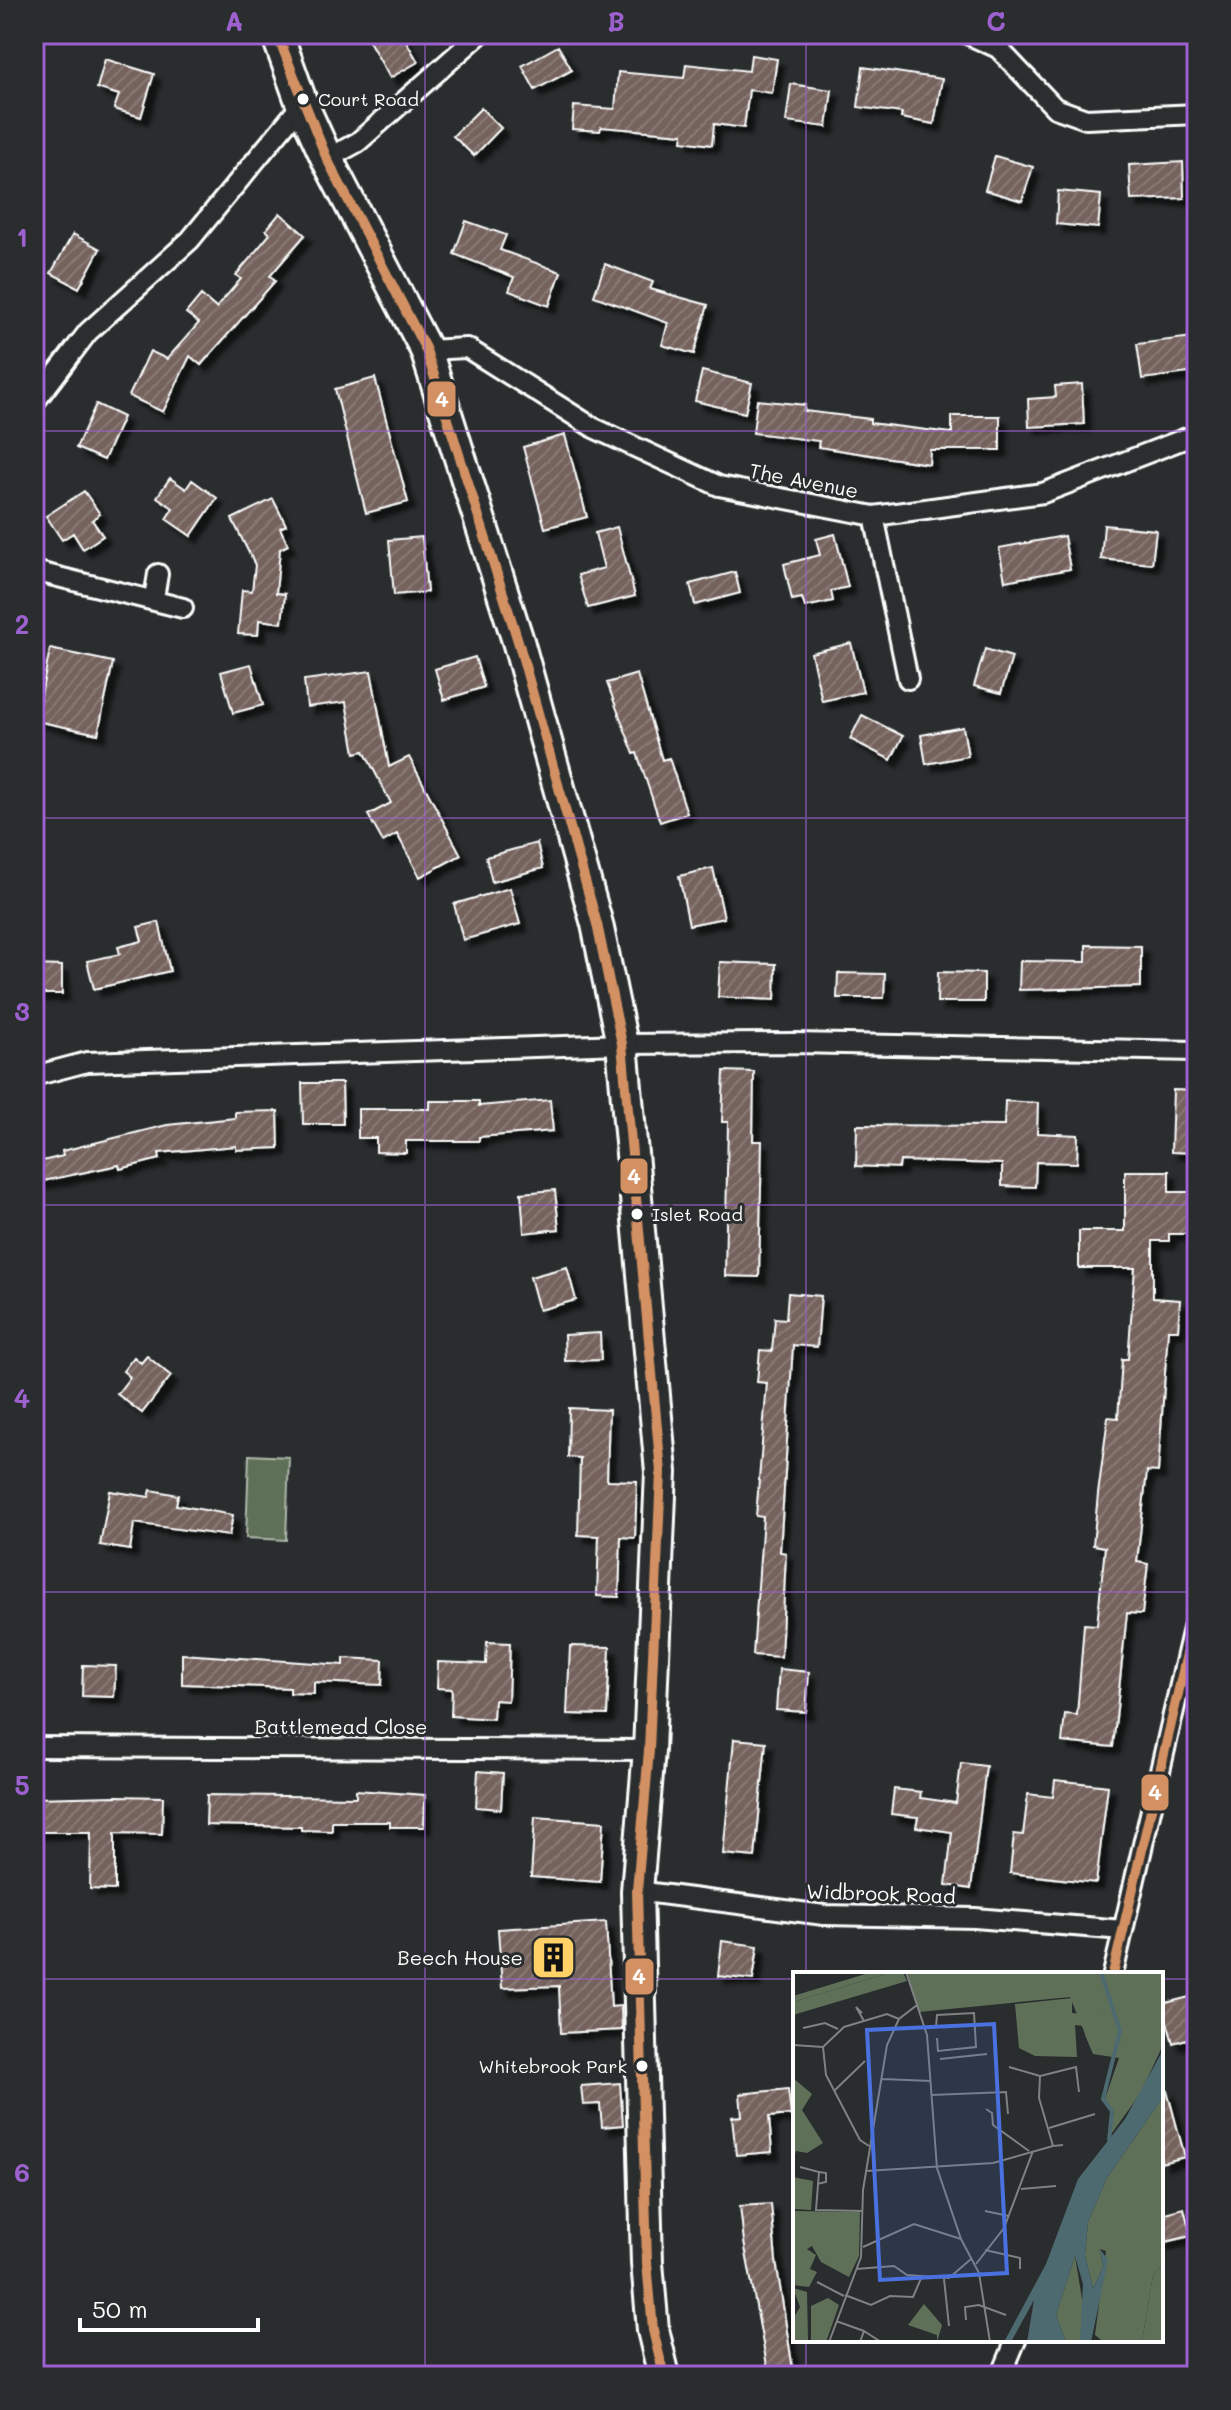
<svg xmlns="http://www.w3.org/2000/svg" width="1231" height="2410" viewBox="0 0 1231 2410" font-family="Mali,sans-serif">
<defs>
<pattern id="building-hatch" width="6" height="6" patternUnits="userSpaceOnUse" patternTransform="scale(2)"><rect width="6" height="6" fill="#74625d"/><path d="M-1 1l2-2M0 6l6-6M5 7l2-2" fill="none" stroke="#897a75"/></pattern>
<filter id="shadow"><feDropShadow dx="7" dy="7" stdDeviation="2" flood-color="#0009"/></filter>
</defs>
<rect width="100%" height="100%" fill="#2a2d2e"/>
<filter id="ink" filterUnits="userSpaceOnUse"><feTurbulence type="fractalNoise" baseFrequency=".0125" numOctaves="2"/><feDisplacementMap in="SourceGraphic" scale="16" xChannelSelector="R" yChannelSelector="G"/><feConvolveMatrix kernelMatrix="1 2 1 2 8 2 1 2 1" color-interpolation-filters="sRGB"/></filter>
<g filter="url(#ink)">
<!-- garden -->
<path fill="#5f7059" stroke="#afb8ac" stroke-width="2" d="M249,1455L289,1457L286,1540L246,1538Z"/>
<!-- building -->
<path fill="url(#building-hatch)" stroke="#fff" stroke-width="2" filter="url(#shadow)" d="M365,34H402L418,62L390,78Z
M558,46L572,70L535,90L522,66Z
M751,55L777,59L772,93L749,90L744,128L714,124L712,145L682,141L683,134L601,127L600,131L572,129L574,106L615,109L618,72L684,78L686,64L749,71Z
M105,59L154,74L141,117L114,109L119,95L97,88Z
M863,67L942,79L934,124L901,118L902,113L858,107Z
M791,84L832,90L827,127L786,122Z
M481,108L501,128L474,156L453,136Z
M995,156L1033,167L1022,201L985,190Z
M1183,162L1184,198L1131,200L1129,165Z
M1058,191L1101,195L1098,228L1056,224Z
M280,213L305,235L270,276L275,281L201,365L190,356L163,412L129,396L150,351L167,359L199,323L186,313L201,295L216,308L241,279L236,275L270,234L266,230Z
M466,221L506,235L500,250L561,272L549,306L509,291L514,277L454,254Z
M73,234L100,249L79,288L51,273Z
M605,264L653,282L650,289L708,305L694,354L662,345L668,323L594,296Z
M1192,337L1197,372L1142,379L1137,344Z
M702,371L752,383L745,413L695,401Z
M375,378L408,502L366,513L335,389Z
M1082,384L1084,424L1029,427L1028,399L1056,397L1055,386Z
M757,400L805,405L804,411L870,419V423L952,433V416H1000V450H930L929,464L818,447L819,441L753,433Z
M96,404L123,417L104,460L76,448Z
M565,435L587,517L545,528L523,447Z
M170,478L186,489L192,480L217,498L191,536L166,519L173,508L157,497Z
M84,491L100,514L92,520L103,536L83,549L73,533L62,540L46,516Z
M273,499L286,525L280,528L288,545L280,549L276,593L285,594L282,623L259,620L258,635L238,634L242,590L252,591L255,565L232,519Z
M1104,525L1156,530L1152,564L1101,559Z
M617,527L635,596L588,608L578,575L604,568L595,533Z
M835,534L848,587L831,591L833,601L805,607L802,598L792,600L784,564L820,555L816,539Z
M1064,536L1070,569L1005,581L999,548Z
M422,537L427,592L394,595L389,540Z
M735,572L740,593L695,605L690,584Z
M851,643L863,692L822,701L811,653Z
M50,649L113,662L98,734L36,721Z
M985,649L1012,657L1001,693L974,686Z
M475,657L484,687L444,700L435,669Z
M251,664L263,705L233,713L221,672Z
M371,671L389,767L409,757L461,855L420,877L397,834L383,842L368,815L391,803L364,751L355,753L346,702L307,707L304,680Z
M637,674L662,760L669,758L687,813L660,822L637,753L634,754L607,683Z
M862,715L903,736L891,760L850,739Z
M963,727L968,756L926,764L921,735Z
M537,843L543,868L492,882L486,857Z
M713,868L724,918L689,925L679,876Z
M510,888L520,924L463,940L454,904Z
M159,922L170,971L94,989L87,961L120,954L118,947L142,941L138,927Z
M1086,945L1141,946V987L1019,990L1020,961L1086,962Z
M720,962L776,964L775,1000L718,997Z
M34,965L62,966V994H34Z
M938,972L984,973V1002H937Z
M838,973L885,974L884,998H837Z
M724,1071L754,1072L753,1141H762L759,1277L725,1276L728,1122H722Z
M302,1083H342L343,1124H303Z
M1173,1090L1197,1091V1153L1171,1152Z
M550,1100L553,1131L479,1137V1141H406V1153L376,1152V1138H358V1109H430V1101H479V1106Z
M1005,1101L1038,1103L1037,1133L1078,1135L1077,1163L1036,1162L1035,1187L1002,1186V1164L900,1161L899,1168L856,1166L857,1125L1004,1126Z
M278,1111L279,1148L236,1150V1146L159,1153L160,1159L120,1169L119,1165L34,1183V1163L63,1156L62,1151L167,1125L235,1118V1112Z
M1125,1171H1169V1192H1197V1234H1169V1241H1153V1298L1180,1300L1178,1330H1168L1158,1472L1147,1471L1137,1562L1148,1564L1142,1614L1127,1613L1113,1747L1062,1742L1065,1714L1077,1715L1084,1624L1097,1625L1105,1547L1093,1545L1098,1494L1108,1417L1118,1418L1122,1359H1128L1135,1268H1079V1231H1125Z
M555,1190L559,1229L524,1233L521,1193Z
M567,1267L576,1300L539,1310L530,1277Z
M788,1293L821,1296L817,1347L793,1345L780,1552L786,1553L781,1657L753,1655L763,1517L756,1516L767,1383L757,1382L760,1350L772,1351L775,1318L786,1319Z
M600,1333L601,1360L565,1361L564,1335Z
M147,1356L171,1376L142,1413L117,1394L130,1377L123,1371L134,1357L141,1363Z
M569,1408L609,1410L607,1480L637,1481L635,1538L621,1537L619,1597L597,1596L599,1536L578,1535L580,1458L568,1457Z
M151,1490L178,1495L176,1505L233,1515L229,1536L134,1523L130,1550L100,1545L110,1491L149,1497Z
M487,1642L510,1643L508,1701L494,1700L493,1719L451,1716L452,1689L437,1688L438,1662L486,1664Z
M570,1646L610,1647L607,1715L567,1714Z
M182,1654L344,1665V1658L383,1660L382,1685L314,1682V1694L290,1693V1688L182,1684Z
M83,1665L116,1666L114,1697L82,1696Z
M779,1669L809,1672L806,1712L776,1710Z
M734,1739L766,1742L755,1857L723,1854Z
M961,1763L986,1766L971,1889L946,1885L952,1832L916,1827L918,1817L891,1814L894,1789L921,1792L920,1798L956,1803Z
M478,1771L503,1773L501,1809L476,1807Z
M1055,1780L1108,1786L1096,1883L1010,1873L1014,1834L1023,1835L1028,1794L1053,1797Z
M356,1790L425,1795L424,1827H390V1822H332V1831L301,1830V1827L206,1825L207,1795L356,1797Z
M116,1796L163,1797L162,1834L115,1833V1890L90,1889L91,1832H34V1798Z
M535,1817L604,1822L600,1882L531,1877Z
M606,1922L611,2007L621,2006L622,2030L561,2033L559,1986L502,1988L498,1929Z
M722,1941L758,1946L753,1980L718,1976Z
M1197,1995V2036L1173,2043L1162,2004Z
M620,2083L623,2125L602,2127L600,2104L583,2105L581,2086Z
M788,2089L791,2115L769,2117L772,2152L736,2155L732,2117L742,2116L740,2094Z
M1167,2090L1185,2157L1161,2163V2091Z
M771,2204L776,2261L794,2376H769L744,2242L740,2206Z
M1184,2208L1191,2236L1161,2243V2214Z"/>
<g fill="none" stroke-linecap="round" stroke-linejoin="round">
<defs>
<path id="minor" d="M967,34L998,48L1055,108L1086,119L1197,114
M327,159L358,142L480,34
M426,350L467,348L594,428L719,486L874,516L1043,493L1197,434
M34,403L88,332L190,240L302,104
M874,516L908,679
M34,571L183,608
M154,598L158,574
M34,1076L87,1062L622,1044L794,1043L1197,1051
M34,1747L649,1750
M637,1891L824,1915L975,1918L1123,1930
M1113,1974L1197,1611
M1001,2376L1016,2340"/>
<path id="primary" d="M277,34L302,104L327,159L426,350L518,641L597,924L622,1044L661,1472L649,1750L637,1891L647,2263L653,2330L664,2376"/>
</defs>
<!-- minor casing -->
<use href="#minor" stroke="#fff" stroke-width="24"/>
<!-- primary casing -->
<use href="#primary" stroke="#fff" stroke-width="36"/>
<!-- minor -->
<use href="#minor" stroke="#2a2d2e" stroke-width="18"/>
<!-- primary -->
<use href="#primary" stroke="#2a2d2e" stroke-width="30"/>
<defs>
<path id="bus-1" d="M277,34L327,159L426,350L518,641L597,924L622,1044L661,1472L649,1750L637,1891L647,2263L653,2330L664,2376
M1113,1974L1197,1611"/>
</defs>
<!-- bus-1 casing -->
<use href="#bus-1" stroke="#2a2d2e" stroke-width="16"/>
<!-- bus-1 -->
<use href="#bus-1" stroke="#d39163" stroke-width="10"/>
</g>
</g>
<!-- grid -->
<path fill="none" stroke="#9c61cf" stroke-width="2" stroke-opacity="0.55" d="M425,34V2376M806,34V1974M34,431H1197M34,818H1197M34,1205H1197M34,1592H1197M34,1979H795M1161,1979H1197M806,2340V2376"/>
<!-- icons -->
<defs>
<symbol id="building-square" viewBox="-11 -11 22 22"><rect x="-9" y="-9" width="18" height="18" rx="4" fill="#ffd166" stroke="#2a2d2e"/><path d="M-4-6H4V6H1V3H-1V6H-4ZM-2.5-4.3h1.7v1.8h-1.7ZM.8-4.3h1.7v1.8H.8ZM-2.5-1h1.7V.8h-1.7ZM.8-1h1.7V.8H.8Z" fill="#111"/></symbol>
</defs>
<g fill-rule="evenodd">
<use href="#building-square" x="528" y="1932" width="51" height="51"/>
</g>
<!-- markers -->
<g fill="#fff" stroke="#2a2d2e" stroke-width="3">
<circle cx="303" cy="99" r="7"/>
<circle cx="637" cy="1214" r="7"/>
<circle cx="642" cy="2066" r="7"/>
</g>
<g text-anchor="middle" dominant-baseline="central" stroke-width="6" stroke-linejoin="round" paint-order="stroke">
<!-- bus labels -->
<g font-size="18" fill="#fff" stroke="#2a2d2e" text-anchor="start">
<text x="318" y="99">Court Road</text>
<text x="652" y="1214">Islet Road</text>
<text x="627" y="2066" text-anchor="end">Whitebrook Park</text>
</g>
<!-- street labels -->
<g font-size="20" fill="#fff" stroke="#2a2d2e">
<text transform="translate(804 480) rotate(11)">The Avenue</text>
<text x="341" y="1726">Battlemead Close</text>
<text transform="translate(881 1893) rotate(2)">Widbrook Road</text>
</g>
<!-- poi labels -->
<g font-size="20" fill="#fff" stroke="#2a2d2e" text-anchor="end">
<text x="523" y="1957">Beech House</text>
</g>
</g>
<!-- overview -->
<g transform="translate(793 1972)">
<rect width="370" height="370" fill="#2a2d2e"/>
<path d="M99,0H110L114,9L0,43V30ZM279,26V41L290,42L291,54L282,53L284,85L242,84L226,76L222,32ZM0,106L19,122L9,138L30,171L14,181L3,179L1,185ZM0,205L20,209L18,238L0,237ZM2,239L67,240L66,284L56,305L28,290L19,274L14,277L23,283L17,297L24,300L16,315L0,313ZM370,292V370H349L360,303ZM35,326L46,333L33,370H18V334Z" fill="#5f7059"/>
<path d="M79,0H99L0,30V24ZM307,0L370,25V73L347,122L316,165L321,140L312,127L326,86L300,82L292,63L290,25ZM370,125V292L360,303L349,370H311L302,363L313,279L307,277L310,295L300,316L292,283L295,250L314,206ZM282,284L292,345L287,370H273L263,343ZM0,316L14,320L15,370H0V347L7,335ZM131,332L149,353L144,370V363L115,353Z" fill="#5f7059"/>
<path d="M114,0H370V68L362,84H328L330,59L318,19L295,24L301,40L319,39L325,59L322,83L299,79L277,25L126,40Z" fill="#5f7059"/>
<path d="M370,78V125L314,206L295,250L292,283L300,316L310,295L307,277L315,288L298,370H287L290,312L282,284L263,343L273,370H234L241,328L218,370H211L253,292L285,207L332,147Z" fill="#4d6a70"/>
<path fill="none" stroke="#4d6a70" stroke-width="4" d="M308,0L327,59L310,127L319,139L316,169"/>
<path fill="none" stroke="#7f8182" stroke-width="2" d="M113,0L134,63L144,196L168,267L186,301L197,370M69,41L63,35L71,49M143,55L144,43L181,41L183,75L145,79L144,66M10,56L32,51L45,57M0,73L30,75M147,87L194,82M216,95L247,104M89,107L138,109M42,118L72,89M138,123L213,120L215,142M193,137L199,141L200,153L236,179M256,156L302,142M270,173L260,174L246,126L247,104L283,95L286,120M76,174L67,168L33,103L30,75L51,55L94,42L106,47M7,195L26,200L23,238L70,239M73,199L200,191L260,174M24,212L33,210V201L26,200M228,217L263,214M192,239L216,244M70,275L121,252L168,267M192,278L227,286V297M183,292L211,256L240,179M63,297L101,294L114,303L156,306L178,287M151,307L156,354M24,310L51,324M52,323L78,333L97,324L120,325L129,304M173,348L172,335L186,333L213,343M43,349L71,359M36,370L68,285L70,218L94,73L106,47L124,33M67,370L71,359L88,370"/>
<path fill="#4a71e0" fill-opacity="0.15" stroke="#4a71e0" stroke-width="4" d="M201,52L214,301L87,308L74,58Z"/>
<rect width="370" height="370" fill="none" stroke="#fff" stroke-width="4"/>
</g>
<g stroke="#2a2d2e" stroke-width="3">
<rect x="426" y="380" width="31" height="38" rx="8" fill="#d39163"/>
<rect x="619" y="1157" width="30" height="38" rx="8" fill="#d39163"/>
<rect x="1140" y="1773" width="30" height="39" rx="8" fill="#d39163"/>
<rect x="624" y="1957" width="31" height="39" rx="8" fill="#d39163"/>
</g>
<g font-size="22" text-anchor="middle" font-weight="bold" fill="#fff">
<text x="442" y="407">4</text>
<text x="634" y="1184">4</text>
<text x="1155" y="1800">4</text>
<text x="639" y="1984">4</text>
</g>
<!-- margin -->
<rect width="1231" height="2410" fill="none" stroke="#2a2d2e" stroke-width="88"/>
<!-- scale -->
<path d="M80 2318v12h178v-12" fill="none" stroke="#ffffff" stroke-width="4"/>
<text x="92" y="2318" font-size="24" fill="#ffffff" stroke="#2a2d2e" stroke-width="6" paint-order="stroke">50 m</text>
<rect x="44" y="44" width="1143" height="2322" fill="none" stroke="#9c61cf" stroke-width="3"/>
<g font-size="26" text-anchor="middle" font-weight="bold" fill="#9c61cf">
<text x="234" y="31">A</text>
<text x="616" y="31">B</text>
<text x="996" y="31">C</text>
<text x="22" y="247">1</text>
<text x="22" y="634">2</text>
<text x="22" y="1021">3</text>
<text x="22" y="1408">4</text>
<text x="22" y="1795">5</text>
<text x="22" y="2182">6</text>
</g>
</svg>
